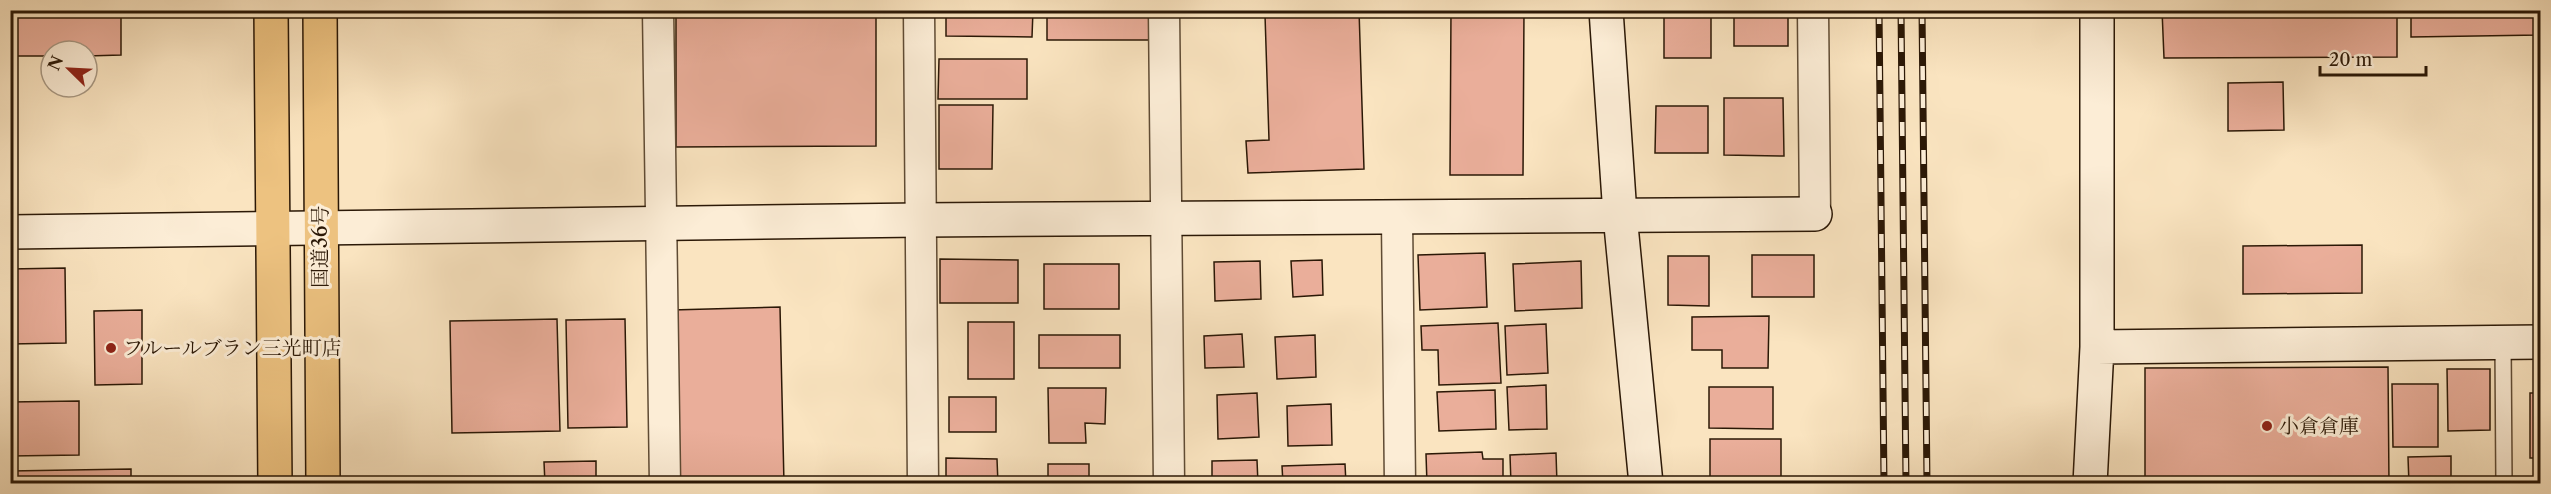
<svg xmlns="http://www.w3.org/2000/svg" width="2551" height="494" viewBox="0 0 2551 494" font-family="'Libre Caslon Text','Noto Serif JP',serif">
<rect width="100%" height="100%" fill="#fae4c0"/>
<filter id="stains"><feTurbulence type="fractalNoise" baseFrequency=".00333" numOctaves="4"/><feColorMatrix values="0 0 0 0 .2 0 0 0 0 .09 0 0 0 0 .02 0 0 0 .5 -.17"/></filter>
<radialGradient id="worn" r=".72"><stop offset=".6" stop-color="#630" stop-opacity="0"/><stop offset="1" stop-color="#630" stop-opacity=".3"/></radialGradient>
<!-- building -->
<path fill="#eaae9a" stroke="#2b1806" stroke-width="1.5" d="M10,10H121V55L87,56V51H51V56H10Z
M676,10H876V146L676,147Z
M946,10H1033L1032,37L946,36Z
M1047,10H1149V40H1047Z
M1244,10H1359L1364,169L1248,173L1246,141L1269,140L1265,15H1244Z
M1451,10H1524L1523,175H1450Z
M1664,10H1711V58H1664Z
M1734,10H1788V46H1734Z
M2162,10H2397V57L2164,58Z
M2411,10H2540V35L2411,37Z
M939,59H1027V99H938Z
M2283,82L2284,130L2228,131V83Z
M1724,98H1783L1784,156L1724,155Z
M939,105H993L992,169H939Z
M1656,106H1708V153H1655Z
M2362,245V293L2243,294V246Z
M1485,253L1487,307L1420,310L1418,255Z
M1752,255H1814V297H1752Z
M1668,256H1709V306L1668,305Z
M940,259L1018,260V303H940Z
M1322,260L1323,295L1293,297L1291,261Z
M1260,261L1261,299L1215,301L1214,262Z
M1581,261L1582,308L1515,311L1513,264Z
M1044,264H1119V309H1044Z
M65,268L66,343L10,344V269Z
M780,307L784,484H676L672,310Z
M142,310V384L95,385L94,311Z
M1769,316L1768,368H1722V350H1692V317Z
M557,319L560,431L452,433L450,321Z
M625,319L627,427L568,428L566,320Z
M968,322H1014V379H968Z
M1498,323L1501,383L1439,385L1438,350H1422L1421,326Z
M1546,324L1548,373L1507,375L1505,326Z
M1242,334L1244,367L1205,368L1204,336Z
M1039,335H1120V368H1039Z
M1315,335L1316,377L1277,379L1275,337Z
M2388,367L2389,484H2145V368Z
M2447,369H2490V430L2448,431Z
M2392,384H2438V447H2393Z
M1546,385L1547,429L1509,430L1507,387Z
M1709,387H1773V429L1709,428Z
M1048,388H1106L1105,424L1085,423L1086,443H1049Z
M1495,390L1496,429L1439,431L1437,392Z
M1257,393L1259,437L1218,439L1217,395Z
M2530,393H2540V458H2530Z
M949,397H996V432H949Z
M79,401V455L10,456V402Z
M1331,404L1332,445L1288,446L1287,406Z
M1710,439H1781V484H1710Z
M1482,452L1483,459H1503V484H1427L1426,454Z
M1556,453L1557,484H1511L1510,455Z
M2451,456V484H2409L2408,457Z
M946,458L997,459L998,484H946Z
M1257,460L1258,484H1212V461Z
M596,461V484H545L544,462Z
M1048,464H1089V484H1048Z
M1345,464L1346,484H1283L1282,466Z
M131,469V484H10V471Z"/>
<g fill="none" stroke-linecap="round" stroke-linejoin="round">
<defs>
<path id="lane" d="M2503,343L2504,484"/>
<path id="street" d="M658,10L665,484
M919,10L923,484
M1164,10L1169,484
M1813,10L1815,214
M1397,219L1400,484"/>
<path id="secondary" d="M1606,10L1620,215L1646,484
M10,232L920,220L1815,214
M2097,347L2540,342
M2090,484L2097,347V10"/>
<path id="highway" d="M271,10L275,484
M320,10L323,484"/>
</defs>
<!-- lane casing -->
<use href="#lane" stroke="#5f4b34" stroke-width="18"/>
<!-- street casing -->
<use href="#street" stroke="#5f4b34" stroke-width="33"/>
<!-- secondary casing -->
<use href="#secondary" stroke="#2b1806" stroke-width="36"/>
<!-- highway casing -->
<use href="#highway" stroke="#2b1806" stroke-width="36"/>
<!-- lane -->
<use href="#lane" stroke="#fcedd6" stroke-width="15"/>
<!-- street -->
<use href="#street" stroke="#fcedd6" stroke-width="30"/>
<!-- secondary -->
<use href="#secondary" stroke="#fcedd6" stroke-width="33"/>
<!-- highway -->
<use href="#highway" stroke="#edc280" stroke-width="33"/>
<defs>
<path id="rail" d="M1879,10L1884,484
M1901,10L1906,484
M1922,10L1927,484"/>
</defs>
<!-- rail casing -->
<use href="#rail" stroke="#2b1806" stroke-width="7"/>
<!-- rail -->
<use href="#rail" stroke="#fcedd6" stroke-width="4.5" stroke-dasharray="14" stroke-linecap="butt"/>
</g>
<!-- markers -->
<g fill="#8f2418" stroke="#fcedd6" stroke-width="2">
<circle cx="111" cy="348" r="6"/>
<circle cx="2267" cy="426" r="6"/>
</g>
<g text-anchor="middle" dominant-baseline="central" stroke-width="6" stroke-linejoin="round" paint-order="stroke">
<!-- street labels -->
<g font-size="20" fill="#2b1806" stroke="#fcedd6">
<text transform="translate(320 247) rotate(-90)">国道36号</text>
</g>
<!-- poi labels -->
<g font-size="20" fill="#2b1806" stroke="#fcedd6" text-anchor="start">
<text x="123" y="348">フルールブラン三光町店</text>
<text x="2279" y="426">小倉倉庫</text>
</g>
</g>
<!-- margin -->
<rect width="2551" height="494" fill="none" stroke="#fae4c0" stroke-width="36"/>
<rect x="12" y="12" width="2527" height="470" fill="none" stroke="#2b1806" stroke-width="3"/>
<rect x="18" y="18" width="2515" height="458" fill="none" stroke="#2b1806" stroke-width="1.5"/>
<!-- north arrow -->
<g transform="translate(69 69) rotate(294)"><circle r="28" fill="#fcedd6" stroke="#a89883" stroke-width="1.5"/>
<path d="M0-4.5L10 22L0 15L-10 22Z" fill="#8f2418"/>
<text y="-9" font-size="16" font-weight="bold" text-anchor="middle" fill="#2b1806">N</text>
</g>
<!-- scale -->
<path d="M2320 66v9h106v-9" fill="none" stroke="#2b1806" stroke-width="3"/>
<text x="2329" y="66" font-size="18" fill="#2b1806" stroke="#fcedd6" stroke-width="4.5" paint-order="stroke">20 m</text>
<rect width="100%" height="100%" filter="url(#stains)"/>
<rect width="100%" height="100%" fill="url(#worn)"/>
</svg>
